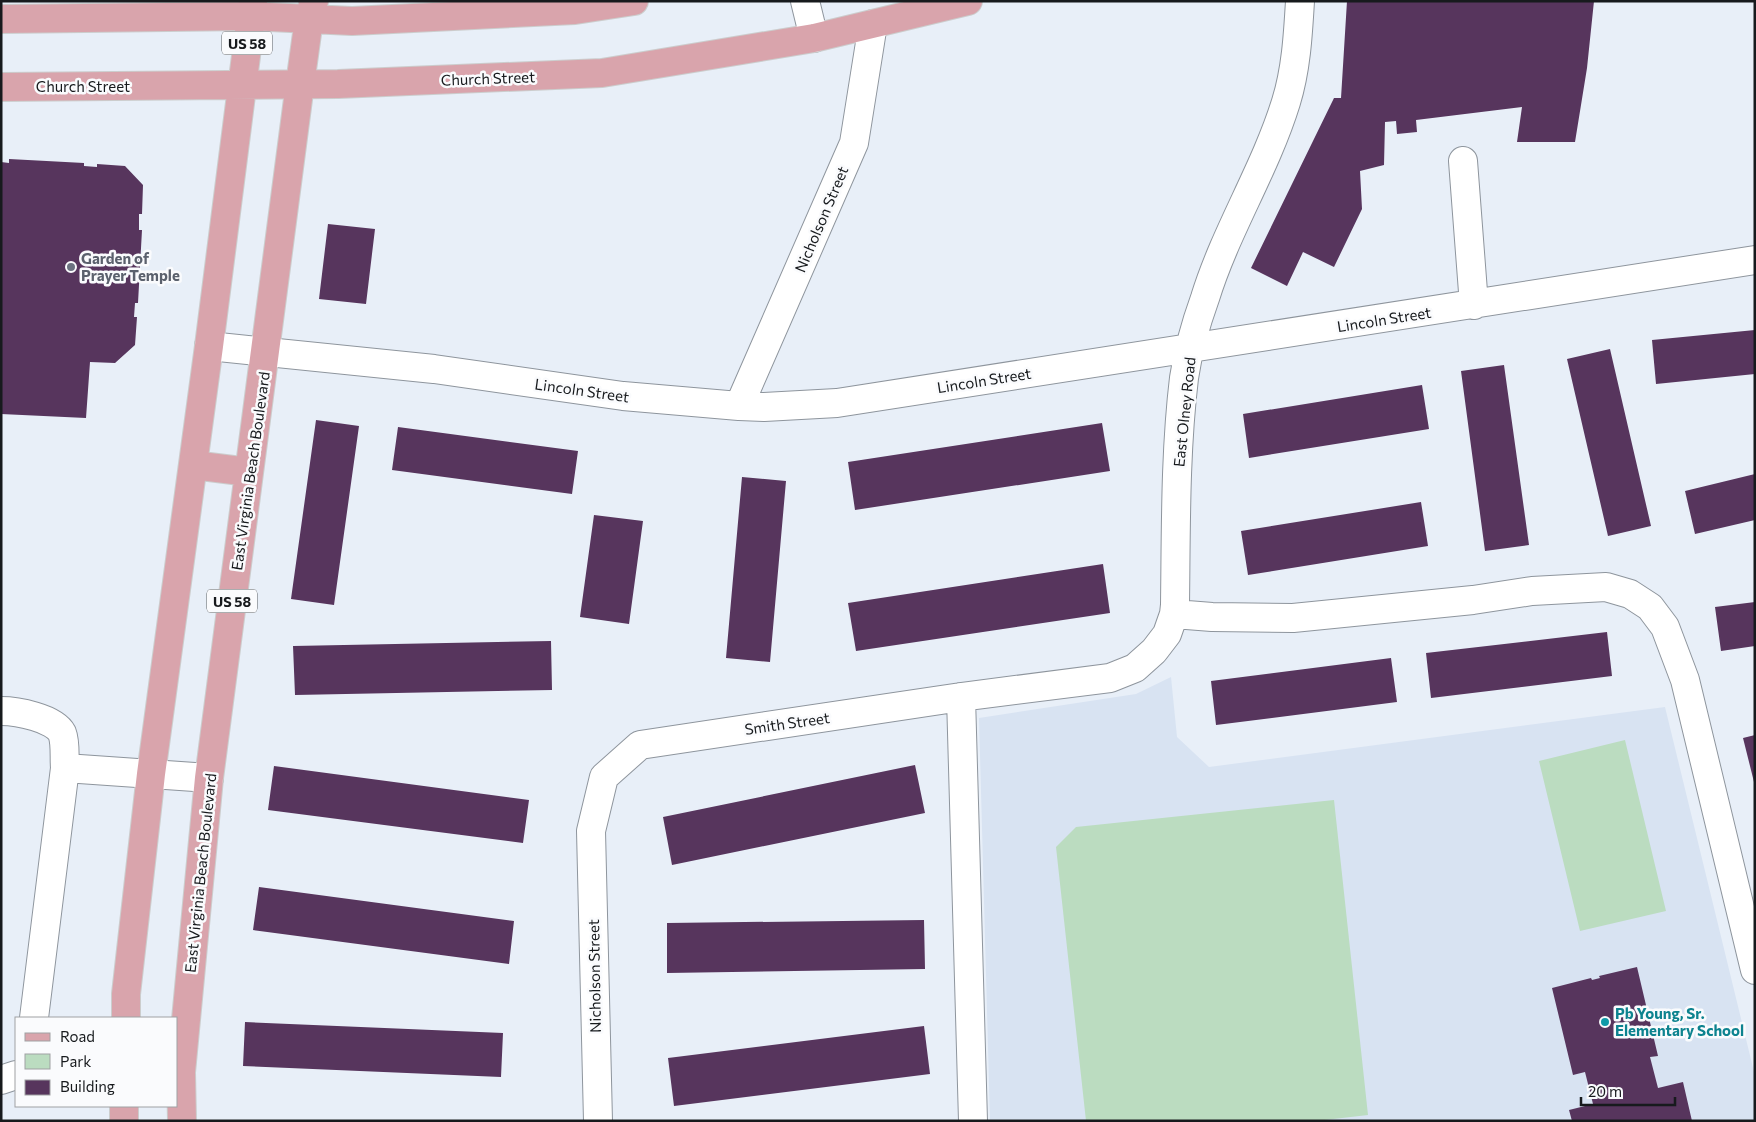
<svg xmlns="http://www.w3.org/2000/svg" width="1756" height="1122" viewBox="0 0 1756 1122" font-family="Commissioner,sans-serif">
<rect width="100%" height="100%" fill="#e8eff8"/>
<!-- built -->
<path fill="#d8e3f2" d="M1171,677L1177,737L1209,767L1665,707L1755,1076V1121H990L979,718L1136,694Z"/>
<!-- green -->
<path fill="#bbdcc0" d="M1625,740L1666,911L1580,931L1539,761Z
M1334,800L1368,1115L1316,1121H1086L1056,847L1076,827Z"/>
<!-- building -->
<path fill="#57355d" d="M1347,1H1594L1587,68L1575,142H1517L1522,107L1416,120L1417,132L1397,134L1396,121L1385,122L1384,165L1360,171L1362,209L1334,267L1303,252L1287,286L1251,268L1334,98H1341Z
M9,159L84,163V166L97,167V164L125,166L143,185L142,214H139V230H142L138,303H135L134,317H137L135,345L115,363L90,362L86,418L1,414V162L9,163Z
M328,224L375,229L366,304L319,299Z
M1755,330V374L1656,384L1652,340Z
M1610,349L1651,526L1608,536L1567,359Z
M1504,365L1529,545L1485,551L1461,371Z
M1422,385L1429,429L1249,458L1243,414Z
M316,420L359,426L334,605L291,599Z
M1102,423L1110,471L855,510L848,462Z
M398,427L578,451L572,494L392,470Z
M1755,474V520L1695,534L1685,491Z
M742,477L786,481L770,662L726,658Z
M1421,502L1428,546L1248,575L1241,531Z
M594,515L643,521L629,624L580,617Z
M1103,564L1110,613L856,651L848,603Z
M1755,602V646L1721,651L1715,607Z
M1607,632L1612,676L1431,698L1426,653Z
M551,641L552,690L295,695L293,646Z
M1391,658L1397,702L1216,725L1211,681Z
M1755,735V781L1754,782L1743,738Z
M915,765L925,813L672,865L663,817Z
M274,766L529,800L523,843L268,810Z
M259,887L514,921L509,964L253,930Z
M924,920L925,969L667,973V923Z
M1637,967L1658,1056L1650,1057L1658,1088L1683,1082L1692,1121H1572L1569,1110L1593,1104L1585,1072L1573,1075L1552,988L1591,978L1592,980L1600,978L1599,976Z
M245,1022L503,1033L501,1077L243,1066Z
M924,1026L930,1074L674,1106L668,1058Z"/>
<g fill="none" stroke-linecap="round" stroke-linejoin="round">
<defs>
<path id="minor" d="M805,1L814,38
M1463,161L1474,305
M209,346L434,369L623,396L739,406L764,407L837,403L1755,260
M739,406L854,143L873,24
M1174,614L1212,617L1293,618L1473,600L1532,591L1606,587L1630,594L1650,607L1665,627L1685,680L1755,970
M961,697L973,1121
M1,711C17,711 54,718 62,733C66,743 64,758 65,768
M34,1018L65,768L209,778
M1,1080L16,1075
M598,1121L591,831L604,777L640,745L961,697L1110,678L1135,668L1154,651L1167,634L1174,614L1175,605C1176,529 1175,453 1184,378C1188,351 1196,323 1205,298C1226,230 1265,170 1286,102C1296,70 1298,35 1300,1"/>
<path id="major" d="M1,19L251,16L352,21L575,10L634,1
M1,87L338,84L602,73L814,38L968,1
M193,465L249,472
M126,1018V994L151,774L209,346L253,1
M124,1121V1106
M182,1121L181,1072L209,778L300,84L309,19L314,1"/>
</defs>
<!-- minor casing -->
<use href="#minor" stroke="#8e959d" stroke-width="30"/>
<!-- major casing -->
<use href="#major" stroke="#cccdcd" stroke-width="30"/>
<!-- minor -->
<use href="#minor" stroke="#fff" stroke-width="28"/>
<!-- major -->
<use href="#major" stroke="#d9a4ac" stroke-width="28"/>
</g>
<!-- markers -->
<circle fill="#6b7280" stroke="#fafbfd" stroke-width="2" cx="71" cy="267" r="5"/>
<circle fill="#0f9aa8" stroke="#fafbfd" stroke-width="2" cx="1605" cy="1022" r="5"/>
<g text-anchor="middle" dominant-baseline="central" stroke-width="5" stroke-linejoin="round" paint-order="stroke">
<!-- shield labels -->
<g fill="#fafbfd" stroke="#5b5e60" stroke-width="1">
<rect x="222" y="31.5" width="50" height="23" rx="4"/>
<rect x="207" y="589.5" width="50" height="23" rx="4"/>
</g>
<g font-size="14" font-weight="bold" fill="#171a1d">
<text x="247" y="43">US 58</text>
<text x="232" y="601">US 58</text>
</g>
<!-- street labels -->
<g font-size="15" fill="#171a1d" stroke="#fafbfd">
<text transform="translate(488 78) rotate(-2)">Church Street</text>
<text x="83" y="86">Church Street</text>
<text transform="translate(821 219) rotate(-67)">Nicholson Street</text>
<text transform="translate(1384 319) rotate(-9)">Lincoln Street</text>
<text transform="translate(984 380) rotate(-9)">Lincoln Street</text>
<text transform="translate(582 390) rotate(8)">Lincoln Street</text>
<text transform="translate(1184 412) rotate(-84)">East Olney Road</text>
<text transform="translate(250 471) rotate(-82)">East Virginia Beach Boulevard</text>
<text transform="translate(787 723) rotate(-8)">Smith Street</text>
<text transform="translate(200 873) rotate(-84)">East Virginia Beach Boulevard</text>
<text transform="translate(594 976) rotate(-91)">Nicholson Street</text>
</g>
<!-- worship labels -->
<g font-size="15" font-weight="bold" fill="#5b616d" stroke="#fafbfd" text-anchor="start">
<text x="81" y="258">Garden of<tspan x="81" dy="17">Prayer Temple</tspan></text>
</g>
<!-- culture labels -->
<g font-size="15" font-weight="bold" fill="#0d838f" stroke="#fafbfd" text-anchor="start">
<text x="1615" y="1013">Pb Young, Sr.<tspan x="1615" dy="17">Elementary School</tspan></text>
</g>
</g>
<!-- border -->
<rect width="1756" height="1122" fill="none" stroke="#171a1d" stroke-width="5"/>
<!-- legend -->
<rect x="15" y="1017" width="162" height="90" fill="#fafbfd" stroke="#9fa1a3"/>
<rect x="25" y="1033" width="25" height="8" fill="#d9a4ac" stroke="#9fa1a3"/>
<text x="60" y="1042" font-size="15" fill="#171a1d">Road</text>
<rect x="25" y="1054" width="25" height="15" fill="#bbdcc0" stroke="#9fa1a3"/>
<text x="60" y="1067" font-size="15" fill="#171a1d">Park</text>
<rect x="25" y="1080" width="25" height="15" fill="#57355d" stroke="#9fa1a3"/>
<text x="60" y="1092" font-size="15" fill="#171a1d">Building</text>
<!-- scale -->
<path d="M1581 1097v8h94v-8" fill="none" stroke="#171a1d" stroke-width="2.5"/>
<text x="1588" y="1097" font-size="15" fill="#171a1d" stroke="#fafbfd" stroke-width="4" paint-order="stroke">20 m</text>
</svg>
